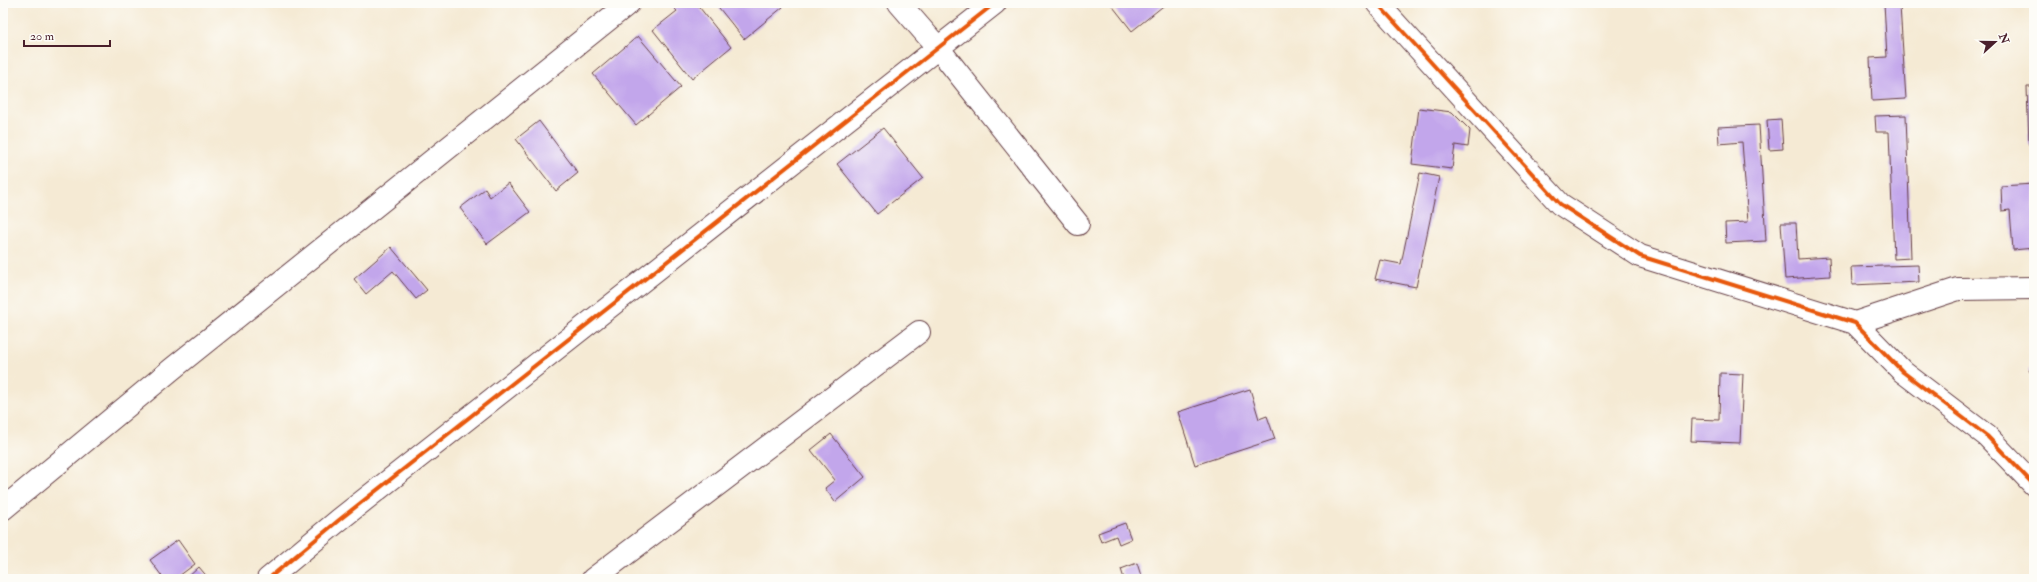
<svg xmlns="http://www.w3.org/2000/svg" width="2037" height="582" viewBox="0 0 2037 582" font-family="'IM FELL Double Pica',serif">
<rect width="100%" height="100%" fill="#fdfcf7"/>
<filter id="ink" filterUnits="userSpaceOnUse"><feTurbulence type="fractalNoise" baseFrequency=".025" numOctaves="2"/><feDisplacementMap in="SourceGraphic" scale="8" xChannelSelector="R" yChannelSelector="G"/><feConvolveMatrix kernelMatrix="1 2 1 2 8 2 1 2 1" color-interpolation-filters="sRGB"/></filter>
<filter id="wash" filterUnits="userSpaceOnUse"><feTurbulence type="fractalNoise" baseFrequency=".012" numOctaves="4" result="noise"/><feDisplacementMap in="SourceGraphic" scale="16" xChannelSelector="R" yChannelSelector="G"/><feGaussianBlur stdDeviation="0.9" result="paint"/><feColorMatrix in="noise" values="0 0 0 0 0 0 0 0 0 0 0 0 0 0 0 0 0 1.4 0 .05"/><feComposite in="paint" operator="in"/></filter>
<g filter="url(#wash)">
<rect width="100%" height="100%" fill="#f5ead4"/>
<g id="blocks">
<!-- building -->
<path fill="#c2a6eb" d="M676,3H696L731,47L692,79L653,30L677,11L672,6Z
M715,3H780L783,7L744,39Z
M1110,3H1167L1132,31Z
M1884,3H1910V5L1900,6L1906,99L1872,101L1870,58L1887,57Z
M638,36L681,87L636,125L593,74Z
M2027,87H2034V145H2029Z
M1419,108L1452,112L1470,130L1468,147L1455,145L1452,169L1412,164Z
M1906,115L1911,258L1894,259L1889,132H1876L1875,116Z
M1781,119L1783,149L1769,150L1767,120Z
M539,121L578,173L556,191L516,139Z
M1759,125L1766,241L1726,243L1725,223L1748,222L1742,142L1719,144L1718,127Z
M883,128L923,178L877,214L837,164Z
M1420,173L1439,177L1416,287L1375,279L1380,260L1401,264Z
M508,183L530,212L487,244L460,208L485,189L490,197Z
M2034,184V248L2013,250L2010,210L2002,211L2001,186Z
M1781,223H1796L1798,259L1829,257L1830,276L1785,279Z
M391,247L427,290L416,299L393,271L366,294L354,279Z
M1918,265L1919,282L1852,285L1851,267Z
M2034,363V375L2029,371Z
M1720,373L1743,374L1740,443L1691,441L1692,419L1719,420Z
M1250,389L1259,419L1267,416L1275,439L1195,465L1178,412Z
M831,434L865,477L835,502L825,488L835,480L811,450Z
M1125,523L1131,539L1119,544L1116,536L1101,542L1098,533Z
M178,540L195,564L175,579H164L150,560Z
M1137,563L1142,579H1124L1121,569Z
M199,567L209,579H186Z"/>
</g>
</g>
<g filter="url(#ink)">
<use href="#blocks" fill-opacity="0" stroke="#643d44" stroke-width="1"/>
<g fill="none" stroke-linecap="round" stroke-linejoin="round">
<defs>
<path id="minor" d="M899,3L939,49L1078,224
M1377,3L1560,204L1640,256L1855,323L1903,372L1987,436L2034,485
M1855,323L1958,289L2034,288
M3,509L172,369L629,3
M268,579L339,520L995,3
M593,579L919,332"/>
</defs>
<!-- minor casing -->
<use href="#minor" stroke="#643d44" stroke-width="24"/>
<!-- minor -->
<use href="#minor" stroke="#fff" stroke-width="22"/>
<defs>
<path id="cycleway" d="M1377,3L1560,204L1640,256L1855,323L1903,372L1987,436L2034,485
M268,579L339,520L995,3"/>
</defs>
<!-- cycleway casing -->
<use href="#cycleway" stroke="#fdfcf7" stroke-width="6"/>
<!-- cycleway -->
<use href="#cycleway" stroke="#e8590c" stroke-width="4"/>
</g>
</g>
<!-- margin -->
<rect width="2037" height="582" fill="none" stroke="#fdfcf7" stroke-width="16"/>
<!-- north arrow -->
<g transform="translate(1995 42) rotate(69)" stroke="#fdfcf7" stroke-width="3" paint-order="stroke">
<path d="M0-3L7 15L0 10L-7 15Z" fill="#4a1f2b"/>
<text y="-6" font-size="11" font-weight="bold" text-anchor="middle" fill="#4a1f2b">N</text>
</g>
<!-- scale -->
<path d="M24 40v6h86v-6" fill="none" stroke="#4a1f2b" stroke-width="2"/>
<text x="30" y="40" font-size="12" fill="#4a1f2b" stroke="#fdfcf7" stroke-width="3" paint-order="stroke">20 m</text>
</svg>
